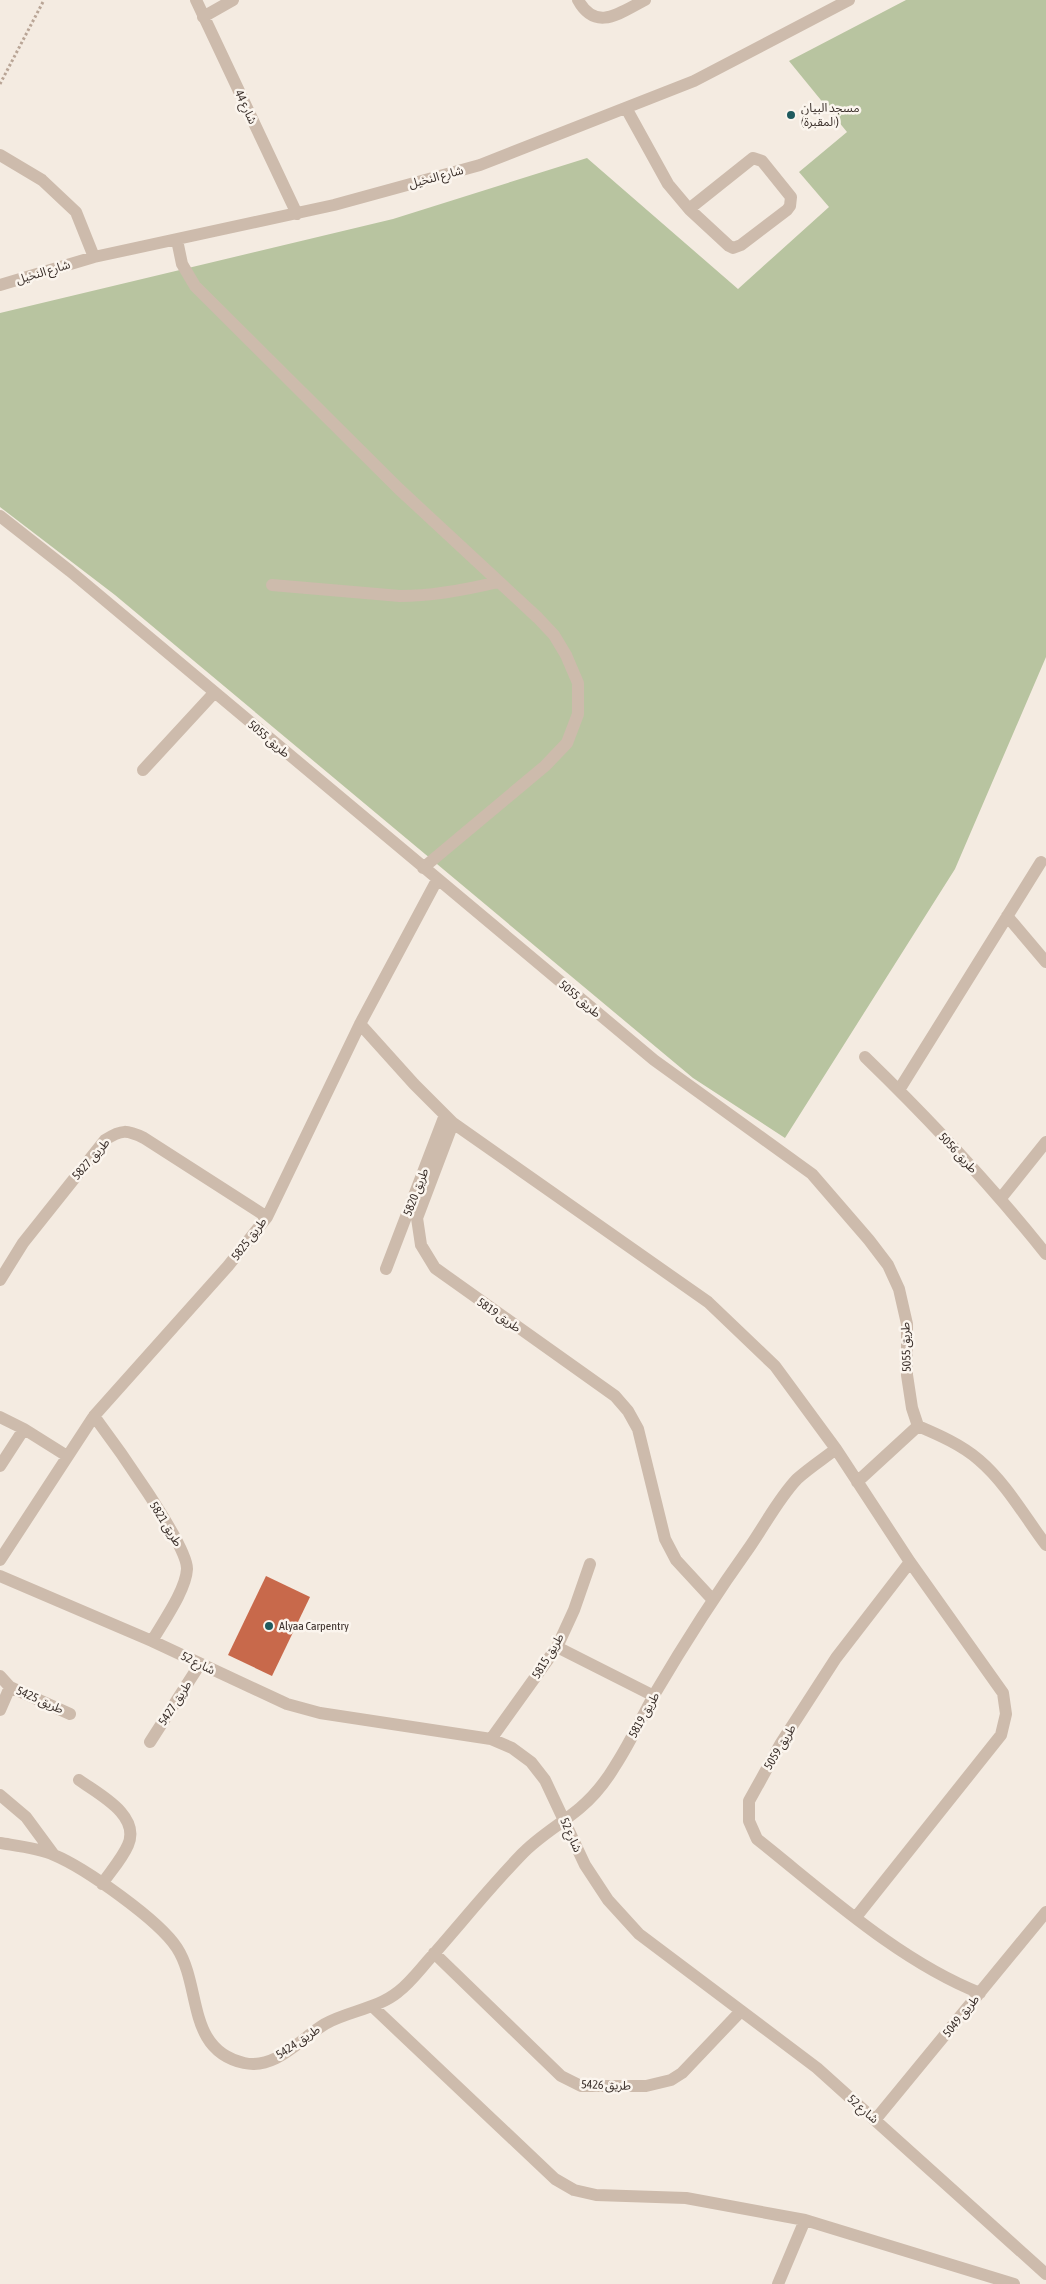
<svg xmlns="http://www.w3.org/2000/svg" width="1046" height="2284" viewBox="0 0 1046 2284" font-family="'Asap Condensed','Noto Sans Arabic',sans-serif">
<rect width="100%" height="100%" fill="#f4ebe1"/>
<!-- green -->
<path fill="#b8c4a0" d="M906,0H1046V657L955,869L785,1138L693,1078L115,595L0,507V313L393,219L587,158L738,289L829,207L799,172L847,132L789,61Z"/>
<!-- building -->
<path fill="#c8694b" d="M266,1576L310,1597L272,1676L228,1655Z"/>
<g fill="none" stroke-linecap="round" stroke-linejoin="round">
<!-- path -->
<path stroke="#b9a596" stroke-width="3" stroke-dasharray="2.5 2.5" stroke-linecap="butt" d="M0,84L44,0"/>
<!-- minor -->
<path stroke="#cdbbac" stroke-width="12" d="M196,0L297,214
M578,0C596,33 621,12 645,0
M203,17L233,0
M626,108L668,184L689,209L729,246L733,248L741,245L787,210L790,206L791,197L762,161L753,158L689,209
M0,155L42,180L76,212L94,257
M177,240L182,264L195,286L399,489L538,618L554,635L566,655L578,683V714L567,743L545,766L423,868
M0,285L94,257L334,205L480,165L694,81L849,0
M0,516L70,571L654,1060L812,1174L869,1240L888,1265L899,1289L907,1324V1375L912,1408L918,1426C939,1435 962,1445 979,1460C1006,1483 1025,1517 1046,1545
M272,585L400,596C434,596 465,590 498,582
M143,770L214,693
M1007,916L1046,962
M360,1024L414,1084L453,1123L417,1218L421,1245L435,1268L615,1396L628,1411L638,1429L665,1539L676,1560L712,1599
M865,1057C929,1119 990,1184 1046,1254
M899,1090L1041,862
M453,1123L708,1302L775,1366L836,1449L910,1562L1003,1693L1006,1714L1001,1735L856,1917
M1001,1198L1046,1142
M386,1269L445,1115
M0,1280L23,1243L105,1140C122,1129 127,1130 144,1138L267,1217
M94,1416C112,1440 188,1545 187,1569C186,1590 163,1622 152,1641
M0,1417L24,1429L67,1456
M0,1466L24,1429
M857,1482L918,1426
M0,1560L94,1416L228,1266L267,1217L360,1024L437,880
M910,1562L836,1658L781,1743L759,1783L749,1801V1821L757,1839C825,1893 899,1961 980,1993
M0,1576L152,1641L287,1704L320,1713L491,1739L512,1748L531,1762L545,1780L585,1865L608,1900L639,1934L817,2068L1046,2274
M557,1647L654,1696
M0,1676L10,1687L0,1710
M10,1687L70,1714
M491,1739L557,1647L574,1610L590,1564
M150,1742L200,1664
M79,1780C98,1794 141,1815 128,1845C122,1859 110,1872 102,1884
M0,1795L26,1817L54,1855
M0,1843C18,1846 38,1848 54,1855C85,1868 159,1920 177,1948C202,1987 186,2050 244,2063C276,2070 300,2039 325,2024C348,2011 377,2009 398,1992C411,1982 421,1968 432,1956C462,1922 490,1887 522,1854C539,1836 561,1824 580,1808C593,1797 606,1781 615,1766C630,1743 641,1719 654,1695C684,1644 716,1594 751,1545C766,1523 779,1498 797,1479C809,1468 823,1459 836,1449
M434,1953L561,2076L581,2086H646L671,2080L682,2073L741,2011
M372,2006L555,2179L574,2190L596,2195L686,2198L805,2220L1014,2284
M875,2120L1046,1912
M778,2284L805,2220"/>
</g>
<!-- markers -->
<g fill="#1f5a5e" stroke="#fbf5ee" stroke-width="2">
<circle cx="791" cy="115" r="5"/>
<circle cx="269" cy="1626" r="5"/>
</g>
<g text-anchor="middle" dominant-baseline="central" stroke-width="5" stroke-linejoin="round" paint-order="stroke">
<!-- street labels -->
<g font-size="12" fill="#3b302b" stroke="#fbf5ee">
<text transform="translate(246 107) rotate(65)">شارع 44</text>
<text transform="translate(436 177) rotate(-15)">شارع النخيل</text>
<text transform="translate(43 272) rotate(-17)">شارع النخيل</text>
<text transform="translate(269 739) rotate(40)">طريق 5055</text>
<text transform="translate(580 999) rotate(40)">طريق 5055</text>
<text transform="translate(958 1153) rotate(47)">طريق 5056</text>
<text transform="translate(91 1159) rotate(-49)">طريق 5827</text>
<text transform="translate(416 1192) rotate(-69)">طريق 5820</text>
<text transform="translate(249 1239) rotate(-53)">طريق 5825</text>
<text transform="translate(499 1315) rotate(35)">طريق 5819</text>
<text transform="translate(906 1347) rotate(-92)">طريق 5055</text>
<text transform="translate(166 1524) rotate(58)">طريق 5821</text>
<text transform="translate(548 1656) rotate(-59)">طريق 5815</text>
<text transform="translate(198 1663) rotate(26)">شارع 52</text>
<text transform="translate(40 1700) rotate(24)">طريق 5425</text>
<text transform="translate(175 1703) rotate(-57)">طريق 5427</text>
<text transform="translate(644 1715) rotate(-61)">طريق 5819</text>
<text transform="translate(780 1747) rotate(-59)">طريق 5059</text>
<text transform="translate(571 1835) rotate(66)">شارع 52</text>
<text transform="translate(961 2016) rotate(-51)">طريق 5049</text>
<text transform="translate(298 2042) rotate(-34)">طريق 5424</text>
<text transform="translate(606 2085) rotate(2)">طريق 5426</text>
<text transform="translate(863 2109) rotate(41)">شارع 52</text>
</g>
<!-- poi labels -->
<g font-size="12" fill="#3b302b" stroke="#fbf5ee" text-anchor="start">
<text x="801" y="108">مسجد البيان<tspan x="801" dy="14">(المقبرة)</tspan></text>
<text x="279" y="1626">Alyaa Carpentry</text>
</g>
</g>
</svg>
